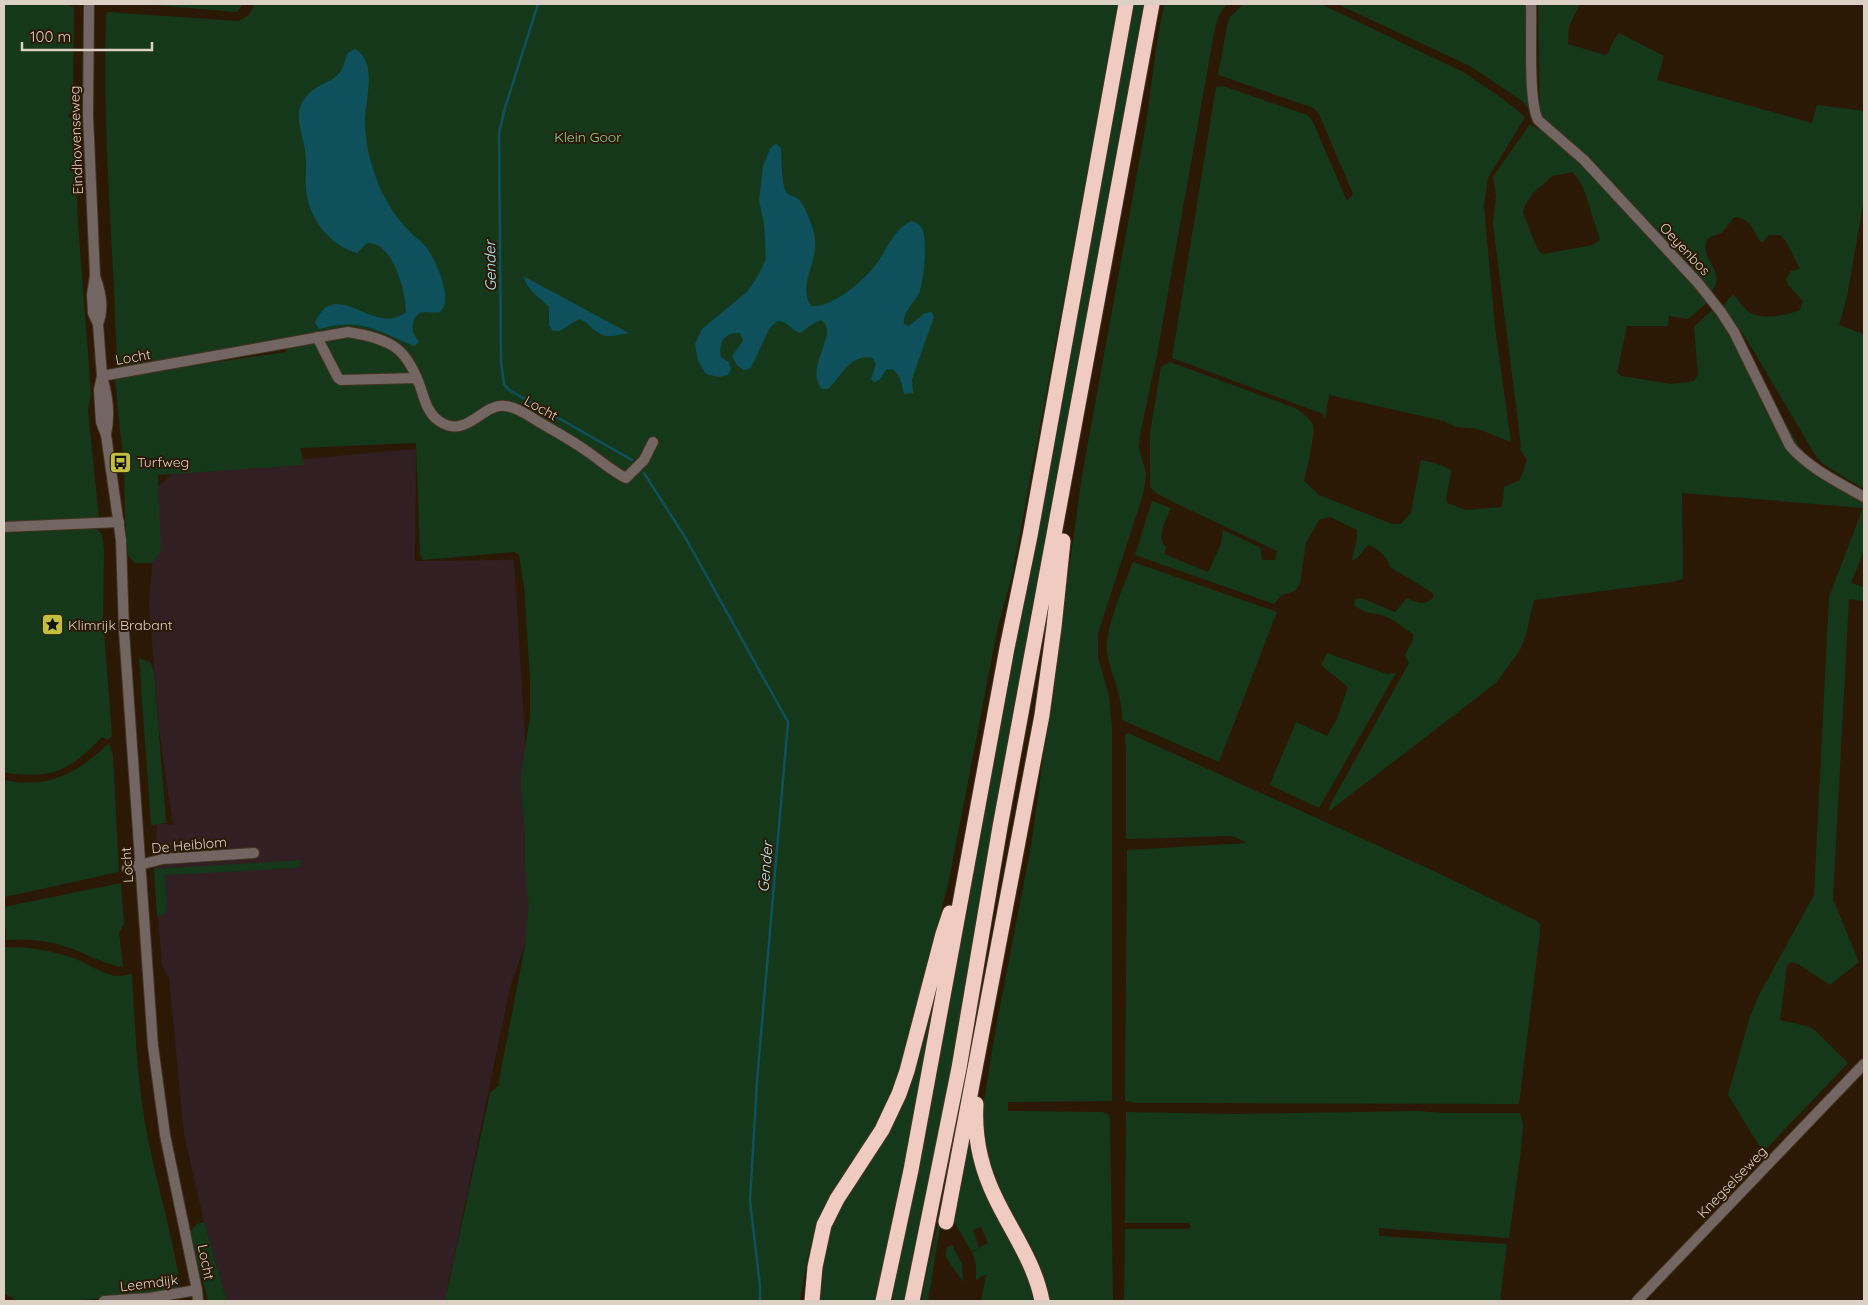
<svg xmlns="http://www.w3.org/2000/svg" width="1868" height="1305" viewBox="0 0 1868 1305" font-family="Quicksand,sans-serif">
<rect width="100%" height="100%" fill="#2b1905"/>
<!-- industrial -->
<path fill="#311f23" d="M416,449L415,561L514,560L536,913L510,987L445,1301H227L204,1222L184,1134L169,978L162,965L154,869L157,823L173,825L159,730L149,605L158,487L177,470Z"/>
<!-- green -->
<path fill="#15381b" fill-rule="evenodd" d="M4,4H68L74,8L73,113L68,114L69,117L73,120L78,223L91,394L88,411L99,518L4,522Z
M115,4H243L237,12L153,5Z
M254,4H1119L1012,576L998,626L949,880L900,1071C889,1096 878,1121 865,1144C851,1166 834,1185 823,1209C810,1238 805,1270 800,1301H445L490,1093L498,1086L525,946L529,907L525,867V831L521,795V776L530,717V679L524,586L519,555L514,552L423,560L420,554L416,443L300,448L304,465L158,475L161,552L152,563H135L128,555L125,519L124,467L115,380L120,376L286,352V338L122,370L117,369C114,251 102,134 106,16L107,12L239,21L249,15Z
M1131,4H1146L977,917L952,1065L905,1301H888Z
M1164,4H1227L1220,13L1215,28L1156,360L1140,435L1139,448L1146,473L1144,491L1098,634V658L1109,695L1112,729V1101L1008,1102V1111L1102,1112L1109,1115L1110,1117L1113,1301H1049L1041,1272L998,1195L983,1140L982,1114L995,1033L1031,846L1082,476L1146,124L1157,42Z
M1243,4H1321L1463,72L1503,99L1524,116V119L1488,178L1484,206L1495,327L1511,442L1478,429L1456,427L1444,421L1329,395L1325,419L1323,414L1172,358L1216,87L1223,86L1307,115L1312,120L1347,201L1353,194L1319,114L1314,108L1218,75L1227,26L1230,17Z
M1337,4H1527L1528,108L1522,101L1470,66Z
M1538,4H1580L1569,26L1568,44L1605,55L1609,53L1611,45L1619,33L1664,56L1657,80L1812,123L1817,105L1864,111V199L1847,297L1839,325L1864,334V484L1862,488L1823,464L1817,458L1744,335L1722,307L1733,294C1738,299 1743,308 1749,312C1761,320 1787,316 1800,310L1803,301L1788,285L1786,279L1791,271L1800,269C1793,257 1790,244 1780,235H1769L1762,243C1751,231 1754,219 1734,217C1730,223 1726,229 1721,233C1716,236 1710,235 1707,240C1698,259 1729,272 1711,292L1540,115Z
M1530,124L1542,131L1582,162L1708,302L1688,319L1669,316L1668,326H1627L1617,372L1621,376L1672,384L1694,381L1698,375L1694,327L1713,309L1766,389L1810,465L1864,500V551L1851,583L1864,587V601L1849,599L1833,899L1859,962L1830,985L1798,964L1791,962L1787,965L1780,1020L1810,1027L1816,1031L1848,1063L1763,1152L1728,1095L1750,1016L1759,995L1814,895L1829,597L1863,508L1682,493L1683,579L1671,582L1534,600L1526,635L1520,650L1496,683L1328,812L1331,803L1409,663L1405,655L1413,640V634C1403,628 1392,617 1381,615C1369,612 1364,613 1354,605L1355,599L1361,598L1395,612L1407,598C1417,603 1423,606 1433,598V593L1390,567C1386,555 1381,551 1369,545C1363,549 1361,556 1354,560L1352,559L1357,538V530L1330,517L1319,520L1306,543L1300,584L1295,591L1282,595L1274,604L1135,555L1152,501L1171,508C1167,518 1155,538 1166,547L1164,554L1208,572L1221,544L1223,530L1259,547L1261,550L1262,560H1275L1277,551L1173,502L1156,493L1150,487V433L1161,367L1170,362L1295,408C1301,412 1310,418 1313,425C1316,433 1306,471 1304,481L1319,495L1392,524H1401L1411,513L1421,460L1435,463L1451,470C1451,481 1445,492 1447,503L1466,510L1501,507L1503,501L1504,487L1520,480L1527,460L1520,449L1521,446L1493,224L1496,196L1493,177ZM1573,172L1583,187L1600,240L1593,245L1543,254L1538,250L1523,213L1525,205L1533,193L1553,176Z
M96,528L102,535L104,548L103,618L112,736L107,740L102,737C70,770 54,779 7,773L4,772V533Z
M1133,562L1277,612L1219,762L1122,720C1123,693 1110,675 1107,652C1105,627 1124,585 1133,562Z
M1327,653L1387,674L1396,673L1319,808L1272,786L1270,784L1296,722L1327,736L1337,719L1348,687L1321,665Z
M139,658L150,662L154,671L166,823L151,825Z
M1128,733L1434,871L1537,921L1540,925V932L1519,1104L1137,1103L1125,1101L1127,850L1247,843L1233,836L1130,839L1126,838V749L1125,735Z
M109,743L113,754L119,872L4,897V780C50,789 76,774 109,743Z
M301,860L300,866L296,868L165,875L167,911L164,915L157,916L154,869Z
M121,883L124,925L119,932L123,967C106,965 91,956 75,950C53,941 30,938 6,940V928H4V907Z
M4,947C27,947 51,950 73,958C85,962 104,975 116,976C121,976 127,975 132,974C135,1027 137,1081 147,1134C157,1186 173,1237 181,1290L151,1295L67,1301H18L4,1293Z
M940,971L912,1126L875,1301H814L826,1232L876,1144Z
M1416,1111L1445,1113H1520L1523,1125L1521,1150L1509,1238L1379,1228V1236L1507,1244L1500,1301H1124L1125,1229H1190V1223H1125L1126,1112L1233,1114Z
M970,1115L973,1139L1027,1267L1033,1301H981L986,1275H984L976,1280V1265L972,1252L988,1243L981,1227L973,1230L979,1248L971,1251L952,1218Z
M948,1178L928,1301H921L924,1285Z
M204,1222L227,1301H208L190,1232L197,1224Z
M952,1245L962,1264L963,1282L945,1256L947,1247Z"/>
<!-- water -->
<path fill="#0e515c" d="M355,49C380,63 363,104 365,127C366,148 372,167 379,186C387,204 398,220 411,233C416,238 421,241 425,246C435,257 447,287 445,302C445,306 442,309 440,312C434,313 429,312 424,312C415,312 411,325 413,332C414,335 417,339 419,342L414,346C377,331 362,317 319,329L315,323C335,274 374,338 406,312C406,292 393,241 367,243L357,253C330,246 307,216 306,188C305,175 307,163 305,150C303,135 295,119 301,105C310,84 330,86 341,71C344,66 345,58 348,53Z
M776,143L781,148C782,158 781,186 787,193C790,196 794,196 797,198C804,202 815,231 815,240C818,263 797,285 811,306C833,308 865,280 878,262C887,248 896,227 912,221C917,223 921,225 923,231C927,242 924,282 919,293C914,303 902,313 904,324L909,326L925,313L932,312L934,317L912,379L913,393L904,394L900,378L894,370L887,369L879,380L874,382L871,379L876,365L873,358C850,353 842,376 828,389H822C803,366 841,334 821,320L814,323L800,333C791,330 787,320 777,321L769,329L751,368L744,370L737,365L732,356L743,341L740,333C724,332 718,342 721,357L729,362L731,369L728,375L719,377L706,374L698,361L695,344L702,329L748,291L759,274L766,259L764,223L759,201L763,166L770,149Z
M523,276L629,333C614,336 605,340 592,328C588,324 585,321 579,319L560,331H553L549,325V307C537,294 531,295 523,276Z"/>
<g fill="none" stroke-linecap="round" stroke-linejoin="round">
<!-- stream -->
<path stroke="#0e515c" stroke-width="2.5" d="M538,4L504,111L499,134L501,362L504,384L509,390L632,460
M644,473L685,537L788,722L757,1081L750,1201L760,1286V1301"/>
<defs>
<path id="minor" d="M1531,4C1532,29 1528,101 1538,120L1584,160L1698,283L1721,312L1734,332L1790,446C1810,469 1838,482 1864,497
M317,337L338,378L341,380L417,378
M102,376L348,332C392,339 408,348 422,392C425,402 429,414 439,421C467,440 482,403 505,406C517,407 529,416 539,422C556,432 573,441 588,452C601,461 612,471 626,478L644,460L653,442
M4,527L119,522
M127,868L163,859L254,853
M104,1301L149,1298L197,1290"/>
<path id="tertiary" d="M89,4L88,116L95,275L92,295L93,313L98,324L102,376L99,390L101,422L106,435L121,540L124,631L153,1046L165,1135L197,1290L198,1301
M96,279C101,294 104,308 98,324
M102,377C108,396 110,415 106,434
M1637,1301L1864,1064"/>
<path id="motorway" d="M976,1104C974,1136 981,1168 995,1197C1011,1231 1035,1263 1042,1301
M946,1222L1042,715L1054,627L1063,541
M812,1301L815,1267L824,1225L837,1199L882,1130L899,1094L907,1071L943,934L950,913
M883,1301L911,1170L1007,648L1030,536L1126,4
M912,1301L959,1068L1000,827L1152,4"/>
</defs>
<!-- minor casing -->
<use href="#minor" stroke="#443320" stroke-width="12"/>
<!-- tertiary casing -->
<use href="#tertiary" stroke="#443320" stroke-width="12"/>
<!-- motorway casing -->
<use href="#motorway" stroke="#443320" stroke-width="17"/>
<!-- minor -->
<use href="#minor" stroke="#736562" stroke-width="10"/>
<!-- tertiary -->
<use href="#tertiary" stroke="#736562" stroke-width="10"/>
<!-- motorway -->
<use href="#motorway" stroke="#efcbc2" stroke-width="15"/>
</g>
<!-- icons -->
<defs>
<symbol id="bus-square" viewBox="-11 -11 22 22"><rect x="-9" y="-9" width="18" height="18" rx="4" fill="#c1be40" stroke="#2b1905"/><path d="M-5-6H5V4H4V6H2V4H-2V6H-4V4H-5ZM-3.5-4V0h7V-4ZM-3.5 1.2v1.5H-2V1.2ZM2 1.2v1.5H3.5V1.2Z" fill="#111"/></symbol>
<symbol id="sight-square" viewBox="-11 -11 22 22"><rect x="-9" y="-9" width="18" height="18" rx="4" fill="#c1be40" stroke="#2b1905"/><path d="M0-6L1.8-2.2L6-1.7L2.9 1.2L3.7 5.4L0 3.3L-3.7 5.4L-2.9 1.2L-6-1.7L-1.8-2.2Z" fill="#111"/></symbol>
</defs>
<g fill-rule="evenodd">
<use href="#bus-square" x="108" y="450" width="25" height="25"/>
<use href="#sight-square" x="40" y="612" width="25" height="25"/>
</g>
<g text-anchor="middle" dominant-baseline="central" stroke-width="4" stroke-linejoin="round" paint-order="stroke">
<!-- park labels -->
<g font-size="14" fill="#8ed497" stroke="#2b1905">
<text x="588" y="137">Klein Goor</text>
</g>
<!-- street labels -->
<g font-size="14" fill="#dcd0c4" stroke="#2b1905">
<text transform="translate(76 140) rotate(-92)">Eindhovenseweg</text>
<text transform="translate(1685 249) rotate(47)">Oeyenbos</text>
<text transform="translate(133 357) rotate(-10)">Locht</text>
<text transform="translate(541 408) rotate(29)">Locht</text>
<text transform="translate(189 845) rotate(-5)">De Heiblom</text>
<text transform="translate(127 865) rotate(-94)">Locht</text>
<text transform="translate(1732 1182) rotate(-46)">Knegselseweg</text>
<text transform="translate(206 1262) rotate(78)">Locht</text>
<text transform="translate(149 1283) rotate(-7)">Leemdijk</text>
</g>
<!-- poi labels -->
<g font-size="14" fill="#dcd0c4" stroke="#2b1905" text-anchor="start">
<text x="137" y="462">Turfweg</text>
<text x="68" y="625">Klimrijk Brabant</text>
</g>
<!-- water labels -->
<g font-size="15" font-style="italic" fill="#abebf8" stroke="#2b1905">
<text transform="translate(490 266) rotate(-91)">Gender</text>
<text transform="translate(765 867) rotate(-85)">Gender</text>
</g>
</g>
<!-- border -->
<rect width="1868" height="1305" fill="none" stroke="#dcd0c4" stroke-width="10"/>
<!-- scale -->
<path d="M22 42v8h130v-8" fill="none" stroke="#dcd0c4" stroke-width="2.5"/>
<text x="30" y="42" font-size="15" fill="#dcd0c4" stroke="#2b1905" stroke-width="4" paint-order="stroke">100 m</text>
</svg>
